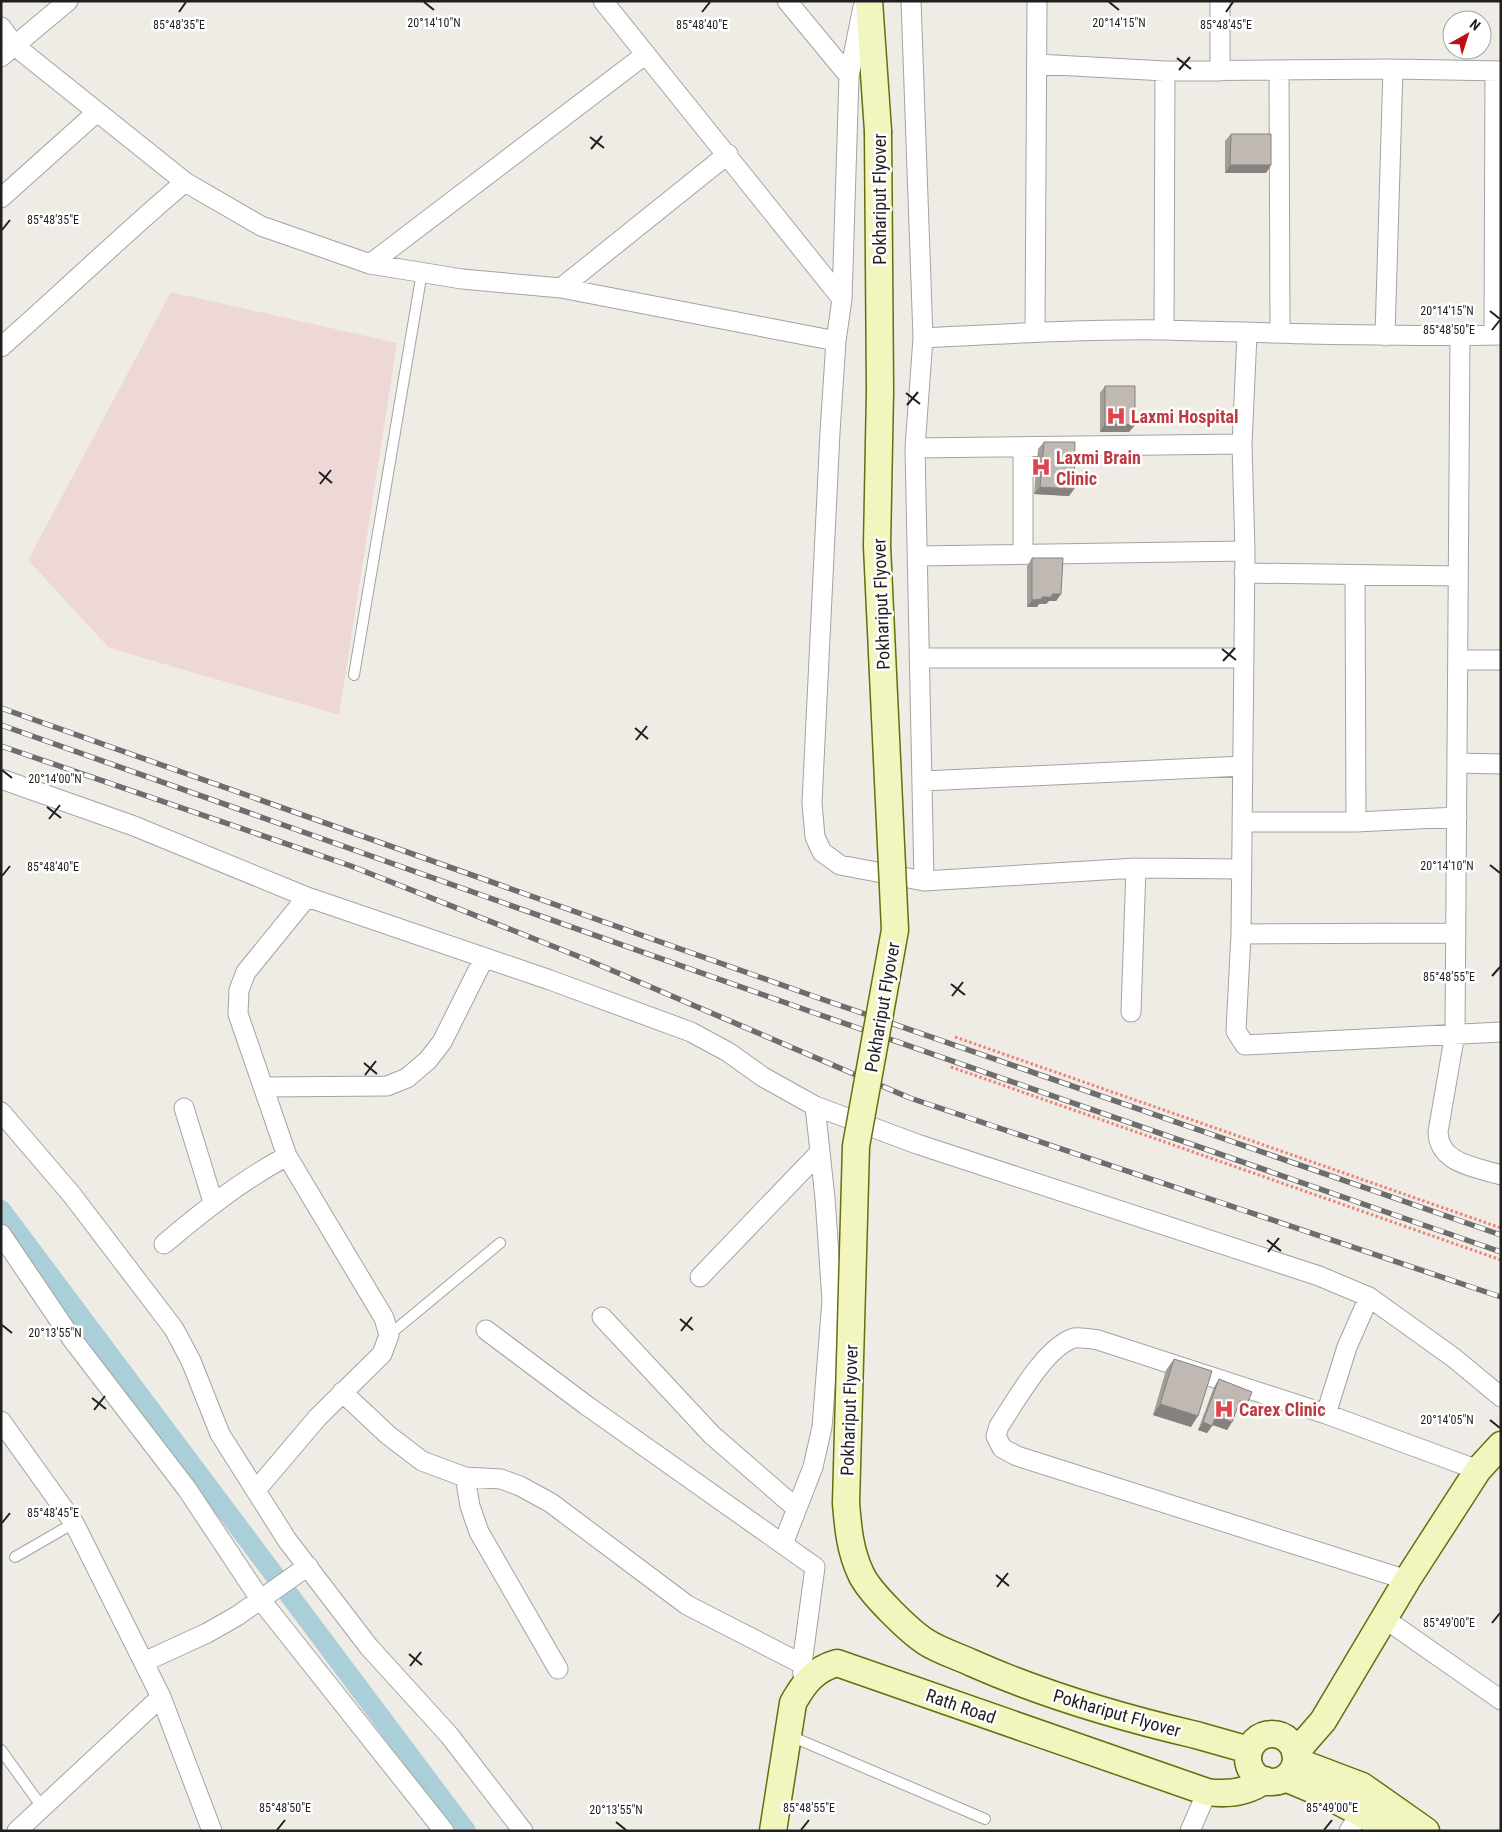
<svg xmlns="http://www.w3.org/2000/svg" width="1502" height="1832" viewBox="0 0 1502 1832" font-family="'Roboto Condensed',sans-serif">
<rect width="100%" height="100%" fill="#efece6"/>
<!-- commercial -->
<path fill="#eed7d7" d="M171,292L397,343L339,715L109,648L28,560Z"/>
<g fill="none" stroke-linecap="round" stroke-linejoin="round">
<!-- canal -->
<path stroke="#aacfd9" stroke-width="20" d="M1,1210L466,1831"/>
<defs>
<path id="lane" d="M354,675L422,272
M389,1335L500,1243
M15,1557L74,1523
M788,1735L985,1819
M1,1750L42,1807"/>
<path id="street" d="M603,1L842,299
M787,1L849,76L863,7
M911,1L923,338L915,448L924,881
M1,27L15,46L185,182L261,226L370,264L462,279L561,288L836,341
M1,57L68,1
M1037,64L1165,71L1393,69L1501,71
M1279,70L1280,333
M1220,71V1
M849,76L842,299L836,341L830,432L812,803L815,837L822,852L840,865L924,881L1136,868L1242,869
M1,198L97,112
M370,264L646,54
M561,288L728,154
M1164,330L1165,71
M1035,332L1037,1
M1247,334L1242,444L1245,551L1241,934L1236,1031L1245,1045L1501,1032
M1460,335L1455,1033L1438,1132C1439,1164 1476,1167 1501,1175
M1494,335L1495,71
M1385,336L1393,69
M923,338C1003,334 1084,329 1164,330C1277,333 1389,337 1501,335
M1,347C63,293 122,235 185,182
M1023,447V553
M915,448L1242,444
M917,556L1245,551
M1244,573L1458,576
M1355,576L1356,822
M919,658H1244
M1458,660H1501
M1457,763L1501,764
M1,779L134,826L307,897L550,980L691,1032L728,1052L763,1077L815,1106L917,1144L1319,1276L1369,1297L1454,1358L1501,1397
M924,781L1243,766
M1242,822H1356L1457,817
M1241,934L1456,933
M1131,1012L1136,868
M264,1087L387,1086L407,1078L428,1060L442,1042L484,958
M184,1108L213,1202
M1,1112L72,1195L174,1329L191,1361L220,1434L287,1540L369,1647L449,1735L523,1831
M1,1234L72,1339L187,1489L260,1599L444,1831
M164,1244C203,1211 241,1181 287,1156
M700,1277L820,1152
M602,1317L712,1435L796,1508
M486,1330L586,1405L815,1567L802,1664L803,1675
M342,1392L388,1435L422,1461L465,1477L501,1479L520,1486L551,1503L687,1605L802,1664
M1326,1414L1347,1347L1369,1297
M1,1421L74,1523L161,1697L212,1831
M465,1477L470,1506L479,1532L558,1669
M256,1490L318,1417L382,1354L389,1335L384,1318L287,1156L238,1014L239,990L246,972L307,897
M783,1544L813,1467L822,1427L832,1300L825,1198L815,1106
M1407,1580L1017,1456L1002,1448L996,1436L999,1426C1016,1401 1045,1347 1074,1338C1081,1337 1091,1339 1098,1340L1326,1414L1478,1470
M1385,1619L1501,1700
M144,1662L207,1633L237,1616L308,1566
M17,1831L161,1697
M1190,1831L1207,1792
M1349,1831L1361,1812"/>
<path id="secondary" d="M869,1L878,131
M1248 1758a24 24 0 1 1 48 0a24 24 0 1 1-48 0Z
M1196,1735L1249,1750
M1295,1753L1323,1721L1407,1580L1478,1470L1501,1445
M1296,1761L1362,1786L1426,1831
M1285,1778C1322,1793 1356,1808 1389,1831
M773,1831L793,1703C804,1683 815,1669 837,1663L1207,1792C1228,1795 1247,1793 1265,1780"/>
</defs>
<!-- lane casing -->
<use href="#lane" stroke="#a3a3a3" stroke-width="12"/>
<!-- street casing -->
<use href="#street" stroke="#a3a3a3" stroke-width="21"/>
<!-- secondary casing -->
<use href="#secondary" stroke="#656f0d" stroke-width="29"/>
<!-- path -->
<path stroke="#ef8177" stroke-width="3" stroke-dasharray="2.5 2.5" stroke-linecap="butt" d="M955,1037L1501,1228
M951,1067L1501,1260"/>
<!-- lane -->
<use href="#lane" stroke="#fff" stroke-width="10"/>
<!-- street -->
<use href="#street" stroke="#fff" stroke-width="19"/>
<!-- secondary -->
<use href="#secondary" stroke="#f3f5be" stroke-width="26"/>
<defs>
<path id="rail" d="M1,708L813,996L1501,1235
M1,725L809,1011L1501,1252
M1,746L351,866L590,961L910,1098L1501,1297"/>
</defs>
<!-- rail casing -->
<use href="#rail" stroke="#6d6d6d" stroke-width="5.5"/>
<!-- rail -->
<use href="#rail" stroke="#fff" stroke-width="4" stroke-dasharray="11" stroke-linecap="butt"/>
<defs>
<path id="secondary-bridge" d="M878,131L880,391L877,546L895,930L856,1146L846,1503C848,1528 850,1551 861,1574C869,1592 909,1631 926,1642C940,1651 957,1656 972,1663C1044,1695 1119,1717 1196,1735"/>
</defs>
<!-- secondary-bridge casing -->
<use href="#secondary-bridge" stroke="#656f0d" stroke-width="29" stroke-linecap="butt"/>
<!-- secondary-bridge -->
<use href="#secondary-bridge" stroke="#f3f5be" stroke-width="26"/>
</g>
<!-- wall -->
<path fill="#a49e9a" d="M1231,134L1271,165L1266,173H1225V141Z
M1105,386L1135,425L1129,432H1100V393Z
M1044,442L1074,489L1069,496L1034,494L1038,449Z
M1032,558L1061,594L1056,601H1049L1046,604H1039L1037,607H1027V566Z
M1174,1359L1191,1427L1153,1415L1166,1370Z
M1219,1379L1247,1404L1242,1411L1237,1409L1232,1422L1227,1430L1213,1425L1207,1433L1198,1430L1214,1387Z"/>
<!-- shaded-wall -->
<path fill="#86817d" d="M1230,165H1271L1266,173H1225Z
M1105,424L1135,425L1129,432H1100Z
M1040,487L1074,489L1069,496L1034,494Z
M1052,594H1061L1056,601H1049L1046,604H1039L1037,607H1027L1032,600Z
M1240,1401L1247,1404L1242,1411L1235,1408Z
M1160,1404L1198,1416L1191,1427L1153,1415Z
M1216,1416L1232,1422L1227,1430L1210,1424Z
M1203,1422L1212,1426L1207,1433L1198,1430Z"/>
<!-- building -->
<path fill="#bfb8b3" stroke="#86817d" d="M1231,134H1271V165H1230Z
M1105,386H1135V425L1105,424Z
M1044,442H1075L1074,489L1040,487Z
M1032,558H1063L1061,594H1052V597H1042V599L1032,600Z
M1174,1359L1212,1371L1198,1416L1160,1404Z
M1219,1379L1252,1392L1247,1404L1240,1401L1232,1422L1216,1416L1212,1426L1203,1422Z"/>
<!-- ticks -->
<path fill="none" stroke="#1f1f1f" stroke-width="2" d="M424,2L434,10M1109,2L1119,10M179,12L186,2M702,12L710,2M1226,12L1233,2M1177,58L1191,69M1179,70L1190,57M590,137L604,148M591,149L602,136M2,230L10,220M1490,311L1500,319M1492,330L1500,320M906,393L920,404M907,405L918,392M319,472L332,483M320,484L331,470M1222,649L1236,660M1223,661L1235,648M635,728L648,739M636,740L647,726M2,770L12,778M47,807L61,818M49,819L60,805M1490,865L1500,873M2,876L10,866M1492,976L1500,967M951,984L965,995M952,996L963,982M364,1063L377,1074M365,1075L376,1061M1267,1240L1281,1251M1268,1252L1279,1238M680,1319L693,1330M2,1325L12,1333M681,1331L692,1317M92,1398L106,1409M94,1410L105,1396M1490,1420L1500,1428M2,1523L10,1513M996,1575L1009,1586M997,1587L1008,1573M1492,1623L1500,1613M409,1654L422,1665M410,1666L421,1652M616,1822L626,1830M277,1830L285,1820M801,1830L809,1820M1324,1830L1332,1820"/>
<!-- icons -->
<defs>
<symbol id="hospital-bare" viewBox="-9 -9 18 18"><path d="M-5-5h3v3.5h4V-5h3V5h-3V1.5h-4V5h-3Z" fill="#e0444e" stroke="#fff" stroke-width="2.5" paint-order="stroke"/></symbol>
</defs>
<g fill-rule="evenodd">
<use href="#hospital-bare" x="1102" y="402" width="28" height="28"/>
<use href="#hospital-bare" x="1027" y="453" width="28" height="28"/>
<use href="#hospital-bare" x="1210" y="1395" width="28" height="28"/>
</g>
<g text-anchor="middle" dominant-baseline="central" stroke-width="5" stroke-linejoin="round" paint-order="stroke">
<!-- street labels -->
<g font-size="18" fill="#1f1f1f" stroke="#fff">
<text transform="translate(879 199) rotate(-90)">Pokhariput Flyover</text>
<text transform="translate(881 604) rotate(-92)">Pokhariput Flyover</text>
<text transform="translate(882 1007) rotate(-80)">Pokhariput Flyover</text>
<text transform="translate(849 1410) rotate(-88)">Pokhariput Flyover</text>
<text transform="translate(961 1706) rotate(19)">Rath Road</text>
<text transform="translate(1117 1713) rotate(16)">Pokhariput Flyover</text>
</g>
<!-- health labels -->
<g font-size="18" font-weight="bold" fill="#be3a42" stroke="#fff" text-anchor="start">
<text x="1131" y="416">Laxmi Hospital</text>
<text x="1056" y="457">Laxmi Brain<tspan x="1056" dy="21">Clinic</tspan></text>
<text x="1239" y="1409">Carex Clinic</text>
</g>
</g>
<g font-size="12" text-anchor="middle" fill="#1f1f1f" stroke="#fff" stroke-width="5" stroke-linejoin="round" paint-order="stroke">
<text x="434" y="27">20°14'10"N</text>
<text x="1119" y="27">20°14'15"N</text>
<text x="179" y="29">85°48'35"E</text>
<text x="1226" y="29">85°48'45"E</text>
<text x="702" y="29">85°48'40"E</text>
<text x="53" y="224">85°48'35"E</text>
<text x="1447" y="315">20°14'15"N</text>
<text x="1449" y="334">85°48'50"E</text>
<text x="55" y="783">20°14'00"N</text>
<text x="1447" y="870">20°14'10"N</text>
<text x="53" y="871">85°48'40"E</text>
<text x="1449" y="981">85°48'55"E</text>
<text x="55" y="1337">20°13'55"N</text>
<text x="1447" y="1424">20°14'05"N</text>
<text x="53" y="1517">85°48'45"E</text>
<text x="1449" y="1627">85°49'00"E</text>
<text x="285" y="1812">85°48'50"E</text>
<text x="809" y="1812">85°48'55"E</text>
<text x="1332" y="1812">85°49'00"E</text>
<text x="616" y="1814">20°13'55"N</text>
</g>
<!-- border -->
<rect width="1502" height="1832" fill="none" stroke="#1f1f1f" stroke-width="5"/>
<!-- north arrow -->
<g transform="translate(1467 35) rotate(39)"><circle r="24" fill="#ffffff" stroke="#a5a5a5"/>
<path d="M0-4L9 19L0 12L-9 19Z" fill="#be1012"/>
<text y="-8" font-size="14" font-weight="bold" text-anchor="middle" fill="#1f1f1f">N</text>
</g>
</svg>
